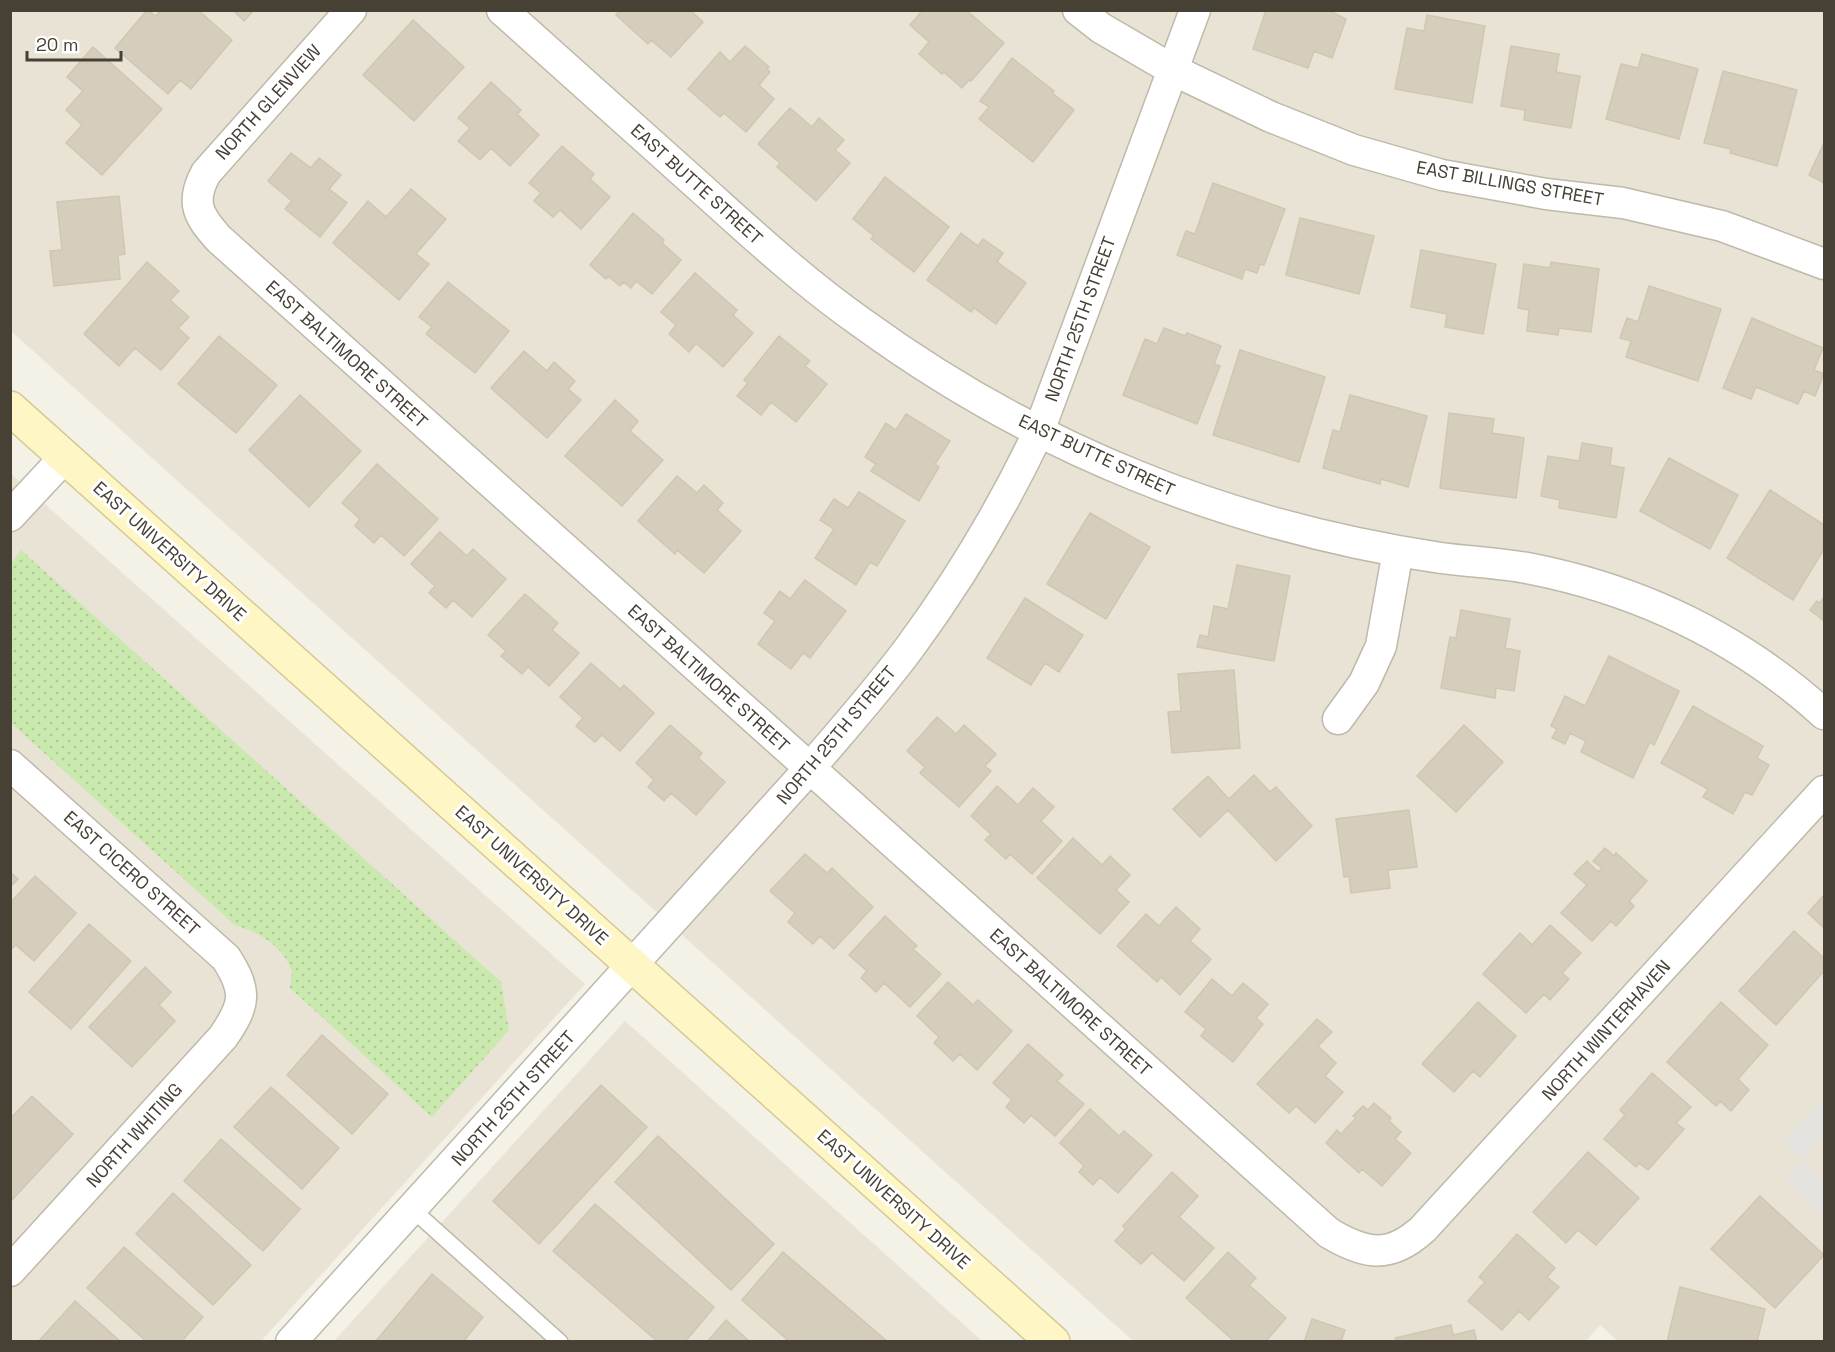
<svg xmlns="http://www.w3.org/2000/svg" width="1835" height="1352" viewBox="0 0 1835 1352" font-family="'Space Grotesk',sans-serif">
<defs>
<pattern id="park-dots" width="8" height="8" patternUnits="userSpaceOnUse" patternTransform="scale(1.5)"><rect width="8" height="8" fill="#cae9ae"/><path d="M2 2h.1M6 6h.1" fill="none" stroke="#afc996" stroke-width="1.8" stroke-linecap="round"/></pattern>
</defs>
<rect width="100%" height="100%" fill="#f4f1e7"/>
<!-- residential -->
<path fill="#e8e3d4" d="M11,11H1824V1341H1618L1600,1325L1585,1342L1133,1341L11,331Z
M10,473L585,984L261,1341H11Z
M625,1021L982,1341L333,1342Z"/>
<!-- park -->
<path fill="url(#park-dots)" d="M21,550L501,982L509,1030L432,1117L290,988C290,982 293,974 291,969C282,945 258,932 235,925L11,723V563Z"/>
<!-- parking -->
<path fill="#e5e3df" d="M1824,1098V1135L1802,1159L1783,1142Z
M1803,1162L1824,1182V1217L1786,1181Z"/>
<!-- building -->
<path fill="#d6cebc" stroke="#d1c6af" stroke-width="1.5" d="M147,10L156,16L161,10H198L232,40L191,89L180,80L168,94L115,48Z
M233,10H254L244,21Z
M620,10H690L703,22L671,57L651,40L648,44L616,15Z
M923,10H966L1004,43L971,81L969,80L962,88L944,72L942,74L919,54L929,42L910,25Z
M1266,10H1328L1346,19L1332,58L1314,51L1308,68L1253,49Z
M1427,15L1485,26L1472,103L1395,89L1407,28L1424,31Z
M413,20L464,67L414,121L363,75Z
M745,46L769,67L767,69L770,72L759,85L774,99L746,132L724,113L720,117L688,89L720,52L730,62Z
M1511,46L1559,54L1556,72L1580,76L1571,128L1524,120L1525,110L1501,106Z
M93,47L162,109L102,175L66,143L82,125L66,110L83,91L67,77Z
M1642,54L1698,69L1679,139L1606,119L1621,64L1638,68Z
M1012,58L1054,91L1052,93L1074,110L1033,162L979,119L989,107L980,101Z
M1723,71L1797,90L1777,166L1730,153L1731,149L1704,143Z
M491,82L521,110L517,114L539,135L510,166L491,148L480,160L458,141L470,128L458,118Z
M790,108L812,127L819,118L844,140L835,150L850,163L816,201L777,167L780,163L758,144Z
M1824,143V183L1809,175Z
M562,146L594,174L590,179L610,197L581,229L560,210L553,217L534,201L541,193L529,183Z
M291,153L311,168L319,158L341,175L329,189L347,203L320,237L285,209L292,201L268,181Z
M885,177L949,227L914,272L871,239L874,236L853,219Z
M1213,183L1285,209L1264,265L1260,264L1257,273L1245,269L1242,279L1177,255L1186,231L1195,234Z
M411,189L446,219L416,254L429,264L399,300L333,243L368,201L386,217Z
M119,196L125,254L118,255L120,279L54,286L50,251L62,250L57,202Z
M633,213L664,240L662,243L681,260L652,294L636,281L631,288L623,282L620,286L608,276L606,279L590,265Z
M1300,218L1374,236L1359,294L1286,275Z
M961,233L978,246L983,239L1003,253L997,262L1026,283L996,324L974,308L971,312L927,280Z
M1421,250L1496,264L1483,334L1445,327L1447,314L1411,307Z
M147,262L179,291L170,300L189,317L178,328L189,338L161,370L135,348L119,366L84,334Z
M1551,262L1599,269L1591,332L1559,328L1558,335L1527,331L1529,310L1518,308L1524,264L1550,268Z
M695,273L737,310L733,315L753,333L723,367L696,343L689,352L669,334L676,325L661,312Z
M448,282L509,331L475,373L426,334L432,327L419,317Z
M1649,286L1721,309L1698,381L1626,357L1631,341L1620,338L1627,318L1638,322Z
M1752,318L1823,348L1814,370L1824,374L1815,396L1804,391L1798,404L1756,387L1751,399L1723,388Z
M1164,328L1185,336L1187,333L1221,346L1214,364L1220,366L1197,424L1123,395L1145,339L1157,344Z
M219,336L277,385L236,433L178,384Z
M779,336L810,361L805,366L827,384L796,422L771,402L761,415L737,396L748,383L744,380Z
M1240,350L1325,377L1299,462L1213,435Z
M524,351L547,371L554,362L575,381L568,389L581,400L547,438L491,388Z
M300,395L361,451L309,507L249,450Z
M1350,395L1427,416L1408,487L1381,479L1380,484L1323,468L1333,430L1340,432Z
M615,400L638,421L630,431L663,460L622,506L565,456Z
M1449,413L1494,419L1492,433L1524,438L1516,498L1440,488Z
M906,414L950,441L935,464L939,467L919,501L871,471L876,464L865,457L886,423L896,430Z
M1582,443L1612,448L1610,465L1624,468L1616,518L1559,508L1560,500L1541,496L1548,456L1579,461Z
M1669,458L1738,495L1710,549L1640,511Z
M377,464L438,519L404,556L381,535L374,543L355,526L360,519L342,503Z
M677,476L697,493L704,485L723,503L717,510L741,531L704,573L677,550L675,554L638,521Z
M1770,490L1824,525V549L1793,600L1727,558Z
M859,492L905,521L877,566L870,562L856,585L815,558L834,529L820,520L834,499L848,508Z
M1090,513L1150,547L1106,619L1047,584Z
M440,532L467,556L473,549L506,579L472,617L453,600L446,608L429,593L435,586L411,564Z
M1237,565L1290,576L1274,661L1197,647L1200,635L1208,637L1214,606L1228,609Z
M805,580L846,611L810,658L803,653L791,669L758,644L775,621L764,613L780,591L790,599Z
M525,594L558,623L552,630L579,653L549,686L528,667L522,674L501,656L506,651L488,635Z
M1824,597V621L1810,610L1817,601L1820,603Z
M1025,598L1083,635L1059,672L1045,663L1031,685L987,658Z
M1461,610L1510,619L1505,648L1520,651L1514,691L1496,688L1495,698L1441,688L1450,637L1456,638Z
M1609,656L1679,691L1654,745L1650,742L1633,778L1581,752L1586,741L1570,733L1565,744L1552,738L1557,729L1551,726L1565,696L1585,706Z
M591,663L620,689L624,685L654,713L620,751L602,735L595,742L576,726L583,718L560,697Z
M1234,670L1240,748L1172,753L1168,712L1181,711L1178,674Z
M1693,706L1763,746L1757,758L1769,765L1752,795L1745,792L1733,814L1703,797L1708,789L1661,763Z
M937,717L956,734L964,725L996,754L985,766L991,771L959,807L920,773L925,767L907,751Z
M670,725L702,753L698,758L725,782L696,815L671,793L664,801L648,787L654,780L636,763Z
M1464,725L1503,762L1456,812L1417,776Z
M1254,775L1270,792L1276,787L1312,826L1276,861L1228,810L1200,837L1173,809L1208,776L1229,799Z
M997,786L1018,805L1033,788L1054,807L1041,821L1062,841L1032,874L1010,854L1006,859L985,840L991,834L971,816Z
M1409,810L1417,867L1388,870L1390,888L1351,893L1349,876L1344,877L1336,819Z
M1073,838L1102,865L1110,856L1130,875L1116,890L1129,902L1100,934L1037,878Z
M1605,848L1614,856L1616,853L1647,881L1629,901L1634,906L1616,926L1611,921L1592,941L1561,913L1587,885L1574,874L1587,861L1598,872L1602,868L1593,861Z
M805,854L827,873L832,868L873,907L834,949L820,936L813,944L788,922L795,913L770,891Z
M10,872L18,879L10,887Z
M35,876L76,913L34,961L16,945L10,950V903Z
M1824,895V928L1808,913Z
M1176,907L1200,929L1190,941L1211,959L1180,995L1161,977L1157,982L1117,946L1146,914L1159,926Z
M885,916L917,946L913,949L941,974L910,1007L884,983L876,992L861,978L867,971L849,955Z
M89,924L131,961L71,1029L29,992Z
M1550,925L1581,953L1562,973L1569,979L1550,1000L1544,994L1526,1013L1483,974L1520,933L1532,945Z
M1794,931L1824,958V971L1776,1025L1739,991Z
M145,967L171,992L159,1005L175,1021L132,1067L89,1027Z
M1212,979L1232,996L1243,983L1268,1004L1256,1018L1263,1024L1233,1062L1201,1036L1206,1029L1185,1012Z
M948,982L973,1005L978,1000L1012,1031L977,1070L960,1054L953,1061L934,1043L939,1037L917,1016Z
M1478,1002L1516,1036L1480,1077L1473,1071L1454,1092L1422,1064Z
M1721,1002L1768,1045L1738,1079L1749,1090L1731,1111L1720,1101L1716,1106L1667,1062Z
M1317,1019L1332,1032L1318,1046L1336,1063L1325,1076L1343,1092L1315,1123L1296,1106L1289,1113L1257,1084Z
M322,1035L388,1094L352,1134L287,1075Z
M1028,1044L1063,1075L1057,1081L1084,1104L1055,1136L1031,1115L1024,1123L1006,1107L1012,1100L993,1083Z
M1652,1073L1691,1107L1676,1123L1684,1129L1648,1170L1639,1163L1636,1167L1604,1139L1625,1115L1620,1110Z
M601,1085L647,1127L539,1244L493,1201Z
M271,1087L339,1148L302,1189L234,1127Z
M32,1096L73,1134L11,1201L10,1119Z
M1374,1103L1391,1118L1389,1121L1401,1132L1395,1139L1411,1153L1382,1186L1362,1169L1359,1173L1326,1143L1337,1130L1341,1134L1356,1118L1353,1116L1363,1106L1368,1110Z
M1090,1109L1119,1136L1124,1131L1152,1155L1118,1193L1100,1177L1093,1185L1079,1172L1084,1166L1060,1143Z
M658,1136L774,1244L731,1290L615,1182Z
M221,1139L300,1209L263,1251L184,1181Z
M1588,1152L1639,1198L1596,1245L1578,1230L1566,1243L1533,1212Z
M1172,1172L1198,1196L1179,1217L1214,1248L1184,1281L1152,1253L1141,1264L1115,1241L1126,1229L1123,1226Z
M173,1193L251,1265L213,1305L136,1234Z
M1760,1196L1824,1255L1775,1308L1711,1249Z
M595,1204L714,1307L685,1342H658L553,1251Z
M1517,1234L1555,1268L1547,1277L1559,1287L1529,1320L1519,1311L1502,1330L1468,1301L1485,1282L1479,1277Z
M124,1247L203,1317L181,1342H147L87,1288Z
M783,1252L888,1342H790L742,1300Z
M1228,1252L1256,1278L1249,1285L1286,1318L1265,1342H1235L1186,1298Z
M432,1274L483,1317L463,1342H375Z
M1680,1287L1765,1309L1757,1342H1667Z
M75,1301L121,1342H38Z
M1312,1319L1345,1330L1341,1342H1304Z
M726,1320L750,1342H707Z
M1451,1325L1453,1335L1474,1330L1477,1342H1396L1395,1338Z"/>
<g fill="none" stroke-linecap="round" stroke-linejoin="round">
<defs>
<path id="lane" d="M412,1209L560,1342"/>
<path id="street" d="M351,10L206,173C190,202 198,216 219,239L1329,1233C1366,1255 1390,1259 1423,1229L1824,791
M502,10C569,70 636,130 703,190C754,236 805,283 862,323C946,384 1040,437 1137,476C1208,505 1282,527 1357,543C1385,549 1413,554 1441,558C1471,562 1502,563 1532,569C1642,591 1741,639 1824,714
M1078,10L1101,28L1173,70L1271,117L1354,150L1442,175L1546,194L1623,203L1722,226L1824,264
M10,516L65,457
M1338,719L1364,683L1381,646L1398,551
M10,765L226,958C248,992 245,1005 223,1037L10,1271
M291,1342L810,768C844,728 879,689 910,647C960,579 1003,507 1039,431L1195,10"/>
<path id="secondary" d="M10,408L1053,1342"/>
</defs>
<!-- lane casing -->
<use href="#lane" stroke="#bfb9a9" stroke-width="18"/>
<!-- street casing -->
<use href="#street" stroke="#bfb9a9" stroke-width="33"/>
<!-- secondary casing -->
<use href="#secondary" stroke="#d5c995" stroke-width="36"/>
<!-- lane -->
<use href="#lane" stroke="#fff" stroke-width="15"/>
<!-- street -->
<use href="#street" stroke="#fff" stroke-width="30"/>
<!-- secondary -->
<use href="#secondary" stroke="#fff6c5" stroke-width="33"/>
</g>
<g text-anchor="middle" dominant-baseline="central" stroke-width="6" stroke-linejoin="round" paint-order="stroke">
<!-- street labels -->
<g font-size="18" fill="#474135" stroke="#fff">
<text transform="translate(268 102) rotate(-48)">NORTH GLENVIEW</text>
<text transform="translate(1510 183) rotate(10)">EAST BILLINGS STREET</text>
<text transform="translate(697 184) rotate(42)">EAST BUTTE STREET</text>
<text transform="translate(1080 319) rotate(-70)">NORTH 25TH STREET</text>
<text transform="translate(347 354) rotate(42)">EAST BALTIMORE STREET</text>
<text transform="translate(1097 455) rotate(25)">EAST BUTTE STREET</text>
<text transform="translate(170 551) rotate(42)">EAST UNIVERSITY DRIVE</text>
<text transform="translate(709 678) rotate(42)">EAST BALTIMORE STREET</text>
<text transform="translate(836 735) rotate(-50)">NORTH 25TH STREET</text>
<text transform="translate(132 873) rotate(42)">EAST CICERO STREET</text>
<text transform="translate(532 875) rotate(42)">EAST UNIVERSITY DRIVE</text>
<text transform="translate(1071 1002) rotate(42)">EAST BALTIMORE STREET</text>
<text transform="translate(1606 1030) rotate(-48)">NORTH WINTERHAVEN</text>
<text transform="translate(513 1098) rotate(-48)">NORTH 25TH STREET</text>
<text transform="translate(134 1135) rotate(-48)">NORTH WHITING</text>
<text transform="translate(894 1199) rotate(42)">EAST UNIVERSITY DRIVE</text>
</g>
</g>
<!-- border -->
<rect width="1835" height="1352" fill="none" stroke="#474135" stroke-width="24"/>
<!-- scale -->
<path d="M27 51v9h94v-9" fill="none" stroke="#474135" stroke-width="3"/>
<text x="36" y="51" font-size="18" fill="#474135" stroke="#ffffff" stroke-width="4.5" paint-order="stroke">20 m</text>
</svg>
